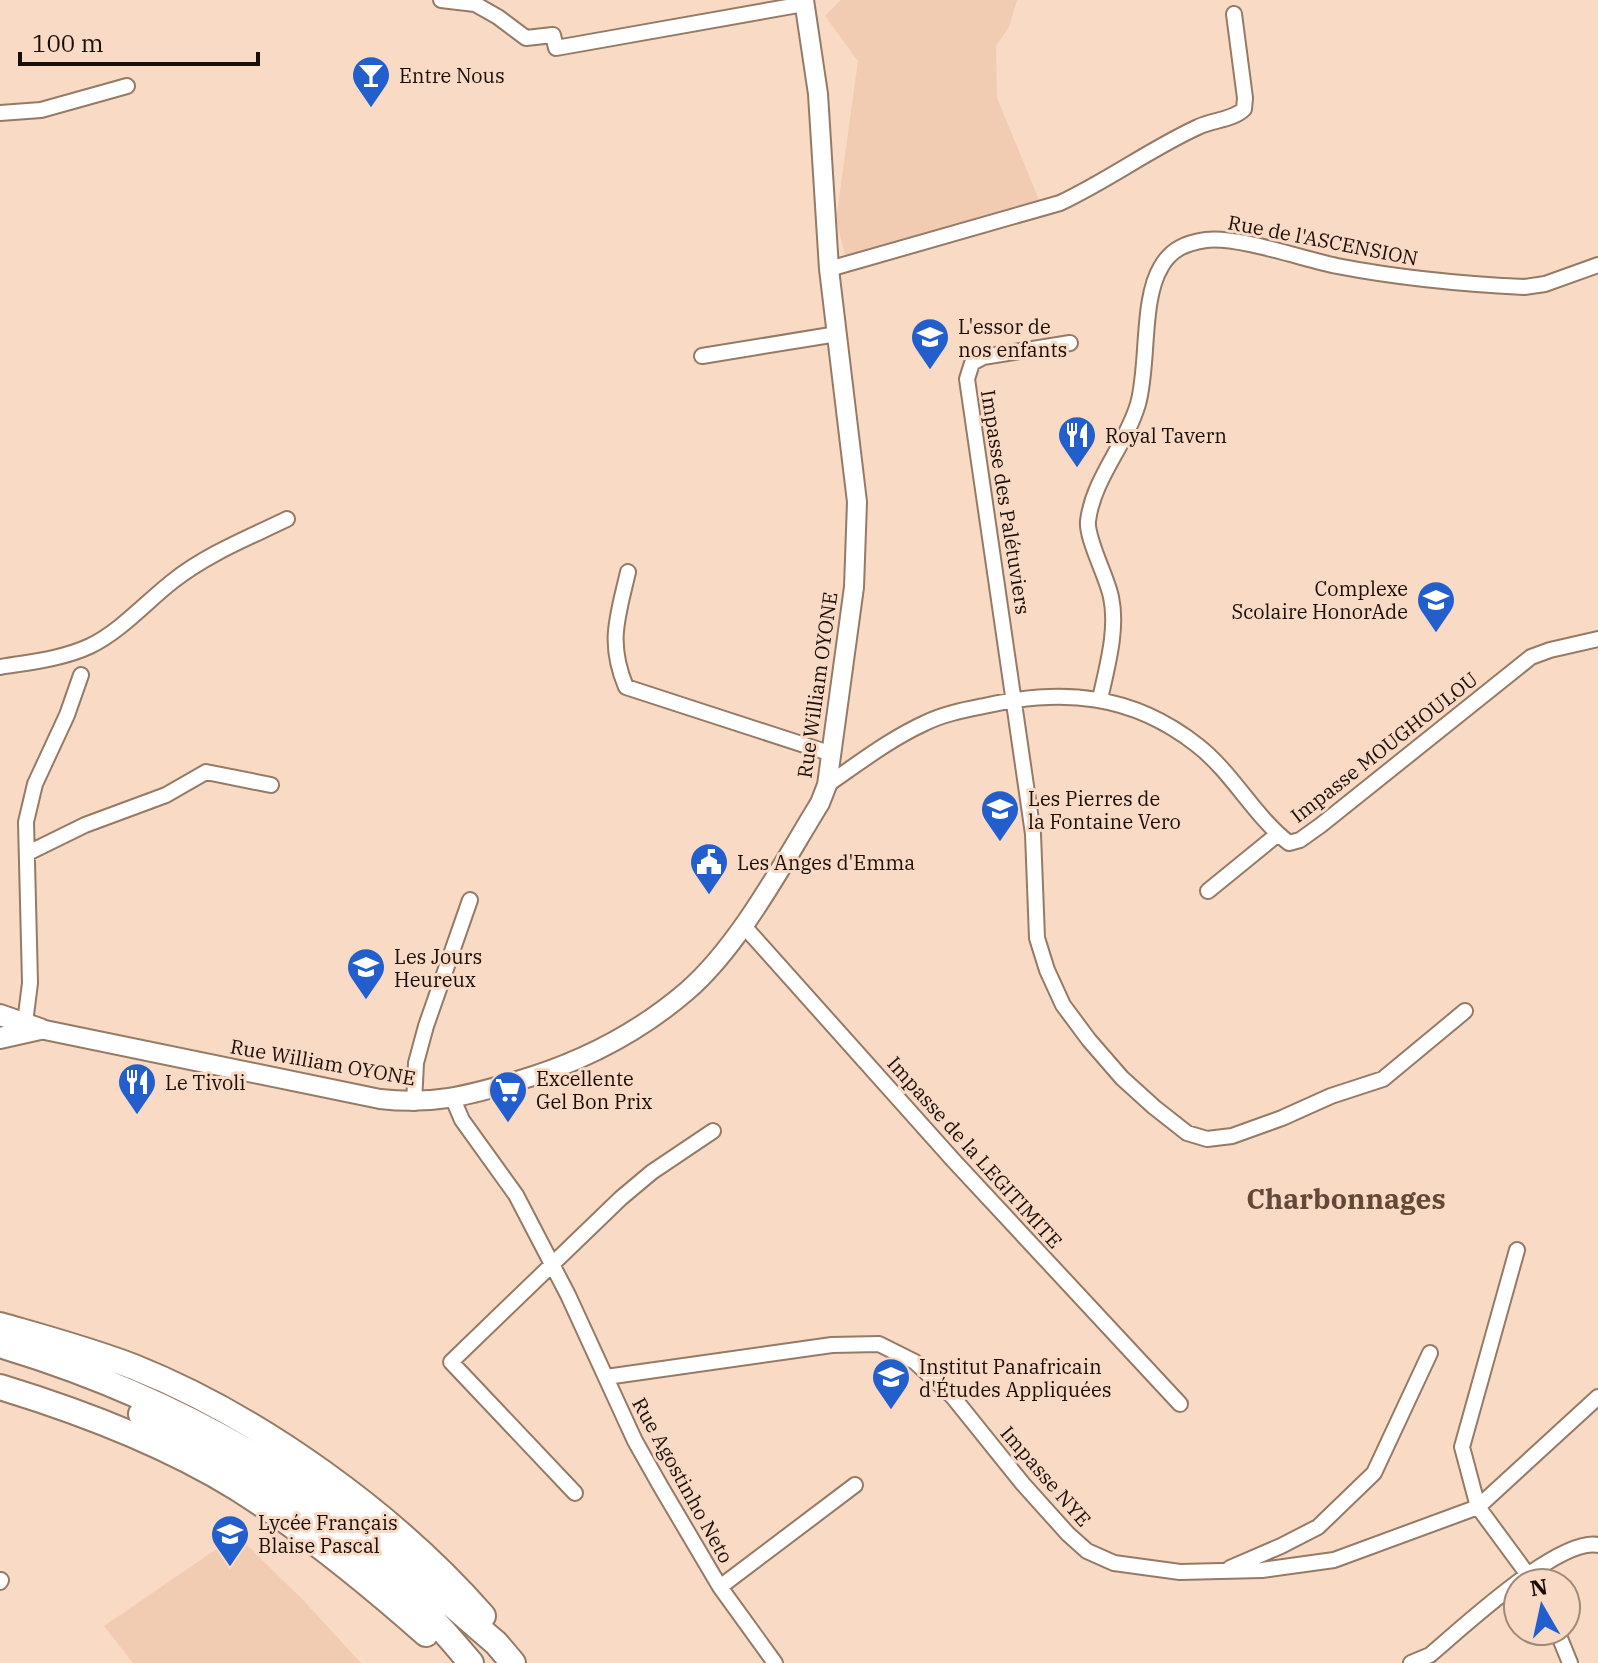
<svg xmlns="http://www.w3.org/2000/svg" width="1598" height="1663" viewBox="0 0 1598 1663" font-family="'IBM Plex Serif',serif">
<rect width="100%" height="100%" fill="#f9dac5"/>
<!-- built -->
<path fill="#f1ccb3" d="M841,0H1017L1009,27L996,46L997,98L1040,202L846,259L836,220L858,61L825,16Z
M237,1535L304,1601L361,1663H133L104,1626Z"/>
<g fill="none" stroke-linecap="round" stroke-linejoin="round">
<defs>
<path id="minor" d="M441,0L475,4L498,17L526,38L553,35L556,48L804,4
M0,113L41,110L127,86
M829,269L1060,203C1109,180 1150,149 1198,127C1212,120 1233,120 1244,109L1245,98L1234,14
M1070,343L983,357L972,363L967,379L1033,834L1037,938L1047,970L1063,1005L1089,1040L1122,1078L1154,1107L1187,1133L1207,1139L1232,1136L1282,1118L1331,1096L1383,1079L1465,1011
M702,356L837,334
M628,572C618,616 607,642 626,687L832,754
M0,667C31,662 62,659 90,646C121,631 146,602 173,581C207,554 248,538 287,519
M1100,699C1107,667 1118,629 1111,597C1107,577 1086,538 1088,521C1093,479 1126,445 1138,404C1149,365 1141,300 1161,267C1171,249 1186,243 1206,240C1238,236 1303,259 1337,266C1399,278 1461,284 1524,287L1545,284L1598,265
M827,785C859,763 890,739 925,723C943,714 964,710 984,706C1063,688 1132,694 1197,745C1233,773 1254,816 1289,843L1300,840L1321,825L1531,657L1550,650L1598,639
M28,853L85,825L166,795L206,772L271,785
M1208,891L1278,834
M743,925L954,1161L1180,1404
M25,1023L30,983L26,822L35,784L67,715L81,675
M453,1099L462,1120L516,1195L568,1295L635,1441L661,1487L720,1587L775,1663
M414,1103L416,1063L426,1026L470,900
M1517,1250L1462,1447L1478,1507L1534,1583
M606,1377L832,1345L879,1344L915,1362L953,1397L1023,1484L1068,1534L1087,1551L1114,1563L1180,1572L1262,1570L1334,1560L1478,1507L1598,1397
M575,1493L451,1362L621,1198L652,1172L713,1131
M1230,1568L1281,1546L1318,1527L1374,1473L1430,1353
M0,1582L1,1580
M720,1587L855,1485
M1557,1631L1570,1663
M1411,1663L1430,1655C1461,1629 1559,1537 1598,1545"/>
<path id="tertiary" d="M40,1029L380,1099C432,1105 467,1096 517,1081C579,1063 637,1034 687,991C740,945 783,863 820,803L827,785L854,587L857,502L829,269L818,94L804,0"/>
<path id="secondary" d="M0,1015L40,1029
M0,1038L40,1029"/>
<path id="trunk" d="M0,1325C45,1338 90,1350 134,1367C259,1417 395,1515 483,1616
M0,1345C123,1382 239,1437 342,1514C396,1553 445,1600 496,1643L513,1663
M0,1387C82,1412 164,1443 237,1488C305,1531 366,1581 426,1634
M141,1414C228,1459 312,1509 387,1574C418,1601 445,1632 471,1663"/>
</defs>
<!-- minor casing -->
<use href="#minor" stroke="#957a66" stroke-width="18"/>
<!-- tertiary casing -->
<use href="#tertiary" stroke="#957a66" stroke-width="22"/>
<!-- secondary casing -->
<use href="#secondary" stroke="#957a66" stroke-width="24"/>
<!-- trunk casing -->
<use href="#trunk" stroke="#957a66" stroke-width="28"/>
<!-- minor -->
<use href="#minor" stroke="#fff" stroke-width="14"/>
<!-- tertiary -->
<use href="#tertiary" stroke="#fff" stroke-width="18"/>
<!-- secondary -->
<use href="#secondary" stroke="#fff" stroke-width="20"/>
<!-- trunk -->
<use href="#trunk" stroke="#fff" stroke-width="24"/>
</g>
<!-- icons -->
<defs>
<symbol id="bar-pin" viewBox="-11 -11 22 30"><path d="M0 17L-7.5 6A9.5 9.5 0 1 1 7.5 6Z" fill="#225fcc" stroke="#f9dac5"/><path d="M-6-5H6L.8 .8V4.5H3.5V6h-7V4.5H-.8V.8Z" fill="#fff"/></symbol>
<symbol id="school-pin" viewBox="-11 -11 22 30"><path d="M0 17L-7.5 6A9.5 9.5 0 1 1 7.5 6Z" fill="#225fcc" stroke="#f9dac5"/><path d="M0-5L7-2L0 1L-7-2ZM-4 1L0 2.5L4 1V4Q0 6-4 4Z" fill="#fff"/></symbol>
<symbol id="restaurant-pin" viewBox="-11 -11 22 30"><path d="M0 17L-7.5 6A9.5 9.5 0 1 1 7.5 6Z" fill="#225fcc" stroke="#f9dac5"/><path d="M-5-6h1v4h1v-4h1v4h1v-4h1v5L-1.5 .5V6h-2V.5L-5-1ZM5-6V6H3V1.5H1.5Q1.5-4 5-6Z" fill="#fff"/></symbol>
<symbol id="civic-pin" viewBox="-11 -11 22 30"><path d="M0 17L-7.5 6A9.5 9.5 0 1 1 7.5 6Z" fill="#225fcc" stroke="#f9dac5"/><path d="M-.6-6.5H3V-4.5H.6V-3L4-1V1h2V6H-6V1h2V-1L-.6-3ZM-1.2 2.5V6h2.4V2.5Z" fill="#fff"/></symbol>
<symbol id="supermarket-pin" viewBox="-11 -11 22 30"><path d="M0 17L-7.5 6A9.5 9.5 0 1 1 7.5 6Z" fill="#225fcc" stroke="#f9dac5"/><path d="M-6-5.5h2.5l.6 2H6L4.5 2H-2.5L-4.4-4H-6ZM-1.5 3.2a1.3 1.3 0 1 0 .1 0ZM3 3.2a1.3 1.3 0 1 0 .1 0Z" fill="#fff"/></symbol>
<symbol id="university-pin" viewBox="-11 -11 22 30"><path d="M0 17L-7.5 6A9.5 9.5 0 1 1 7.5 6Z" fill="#225fcc" stroke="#f9dac5"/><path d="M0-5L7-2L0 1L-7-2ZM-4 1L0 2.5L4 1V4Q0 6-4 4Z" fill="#fff"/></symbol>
</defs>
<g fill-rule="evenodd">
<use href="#bar-pin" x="349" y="53" width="44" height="60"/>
<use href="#school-pin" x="908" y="315" width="44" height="60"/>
<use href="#restaurant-pin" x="1055" y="413" width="44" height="60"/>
<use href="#school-pin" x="1414" y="578" width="44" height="60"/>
<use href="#school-pin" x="978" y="787" width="44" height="60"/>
<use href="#civic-pin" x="687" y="840" width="44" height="60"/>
<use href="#school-pin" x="344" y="945" width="44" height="60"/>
<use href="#restaurant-pin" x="115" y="1060" width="44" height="60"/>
<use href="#supermarket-pin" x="486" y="1068" width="44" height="60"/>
<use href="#university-pin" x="869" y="1355" width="44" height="60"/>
<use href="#school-pin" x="208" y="1512" width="44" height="60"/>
</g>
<g text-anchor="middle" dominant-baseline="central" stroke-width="6" stroke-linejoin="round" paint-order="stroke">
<!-- poi labels -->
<g font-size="20" fill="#190f08" stroke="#f9dac5" text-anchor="start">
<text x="399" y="75">Entre Nous</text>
<text x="958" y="326">L'essor de<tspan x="958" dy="23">nos enfants</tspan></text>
<text x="1105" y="435">Royal Tavern</text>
<text x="1408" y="588" text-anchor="end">Complexe<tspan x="1408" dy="23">Scolaire HonorAde</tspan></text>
<text x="1028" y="798">Les Pierres de<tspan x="1028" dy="23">la Fontaine Vero</tspan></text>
<text x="737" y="862">Les Anges d'Emma</text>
<text x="394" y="956">Les Jours<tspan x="394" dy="23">Heureux</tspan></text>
<text x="536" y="1078">Excellente<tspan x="536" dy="23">Gel Bon Prix</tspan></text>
<text x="165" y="1082">Le Tivoli</text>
<text x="919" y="1366">Institut Panafricain<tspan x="919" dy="23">d'Études Appliquées</tspan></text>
<text x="258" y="1522">Lycée Français<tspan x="258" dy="23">Blaise Pascal</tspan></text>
</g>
<!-- street labels -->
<g font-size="20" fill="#190f08" stroke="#f9dac5">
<text transform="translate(1323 240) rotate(11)">Rue de l'ASCENSION</text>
<text transform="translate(1006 502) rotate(81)">Impasse des Palétuviers</text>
<text transform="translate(817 685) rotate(-82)">Rue William OYONE</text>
<text transform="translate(1384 747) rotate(-38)">Impasse MOUGHOULOU</text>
<text transform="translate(323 1062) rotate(10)">Rue William OYONE</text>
<text transform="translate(975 1152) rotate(48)">Impasse de la LEGITIMITE</text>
<text transform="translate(1046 1476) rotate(49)">Impasse NYE</text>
<text transform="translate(683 1480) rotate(61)">Rue Agostinho Neto</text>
</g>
<!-- district labels -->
<g font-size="28" font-weight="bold" fill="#624836" stroke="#f9dac5">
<text x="1346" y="1198">Charbonnages</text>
</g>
</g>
<!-- north arrow -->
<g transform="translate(1542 1607) rotate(351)"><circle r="38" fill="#f9dac5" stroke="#9f8979" stroke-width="2"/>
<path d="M0-6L14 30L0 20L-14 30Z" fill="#225fcc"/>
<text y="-12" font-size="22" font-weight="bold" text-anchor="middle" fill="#190f08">N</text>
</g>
<!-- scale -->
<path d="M20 52v12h238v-12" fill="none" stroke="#190f08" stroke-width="4"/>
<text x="32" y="52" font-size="24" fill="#190f08" stroke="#f9dac5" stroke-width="6" paint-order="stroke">100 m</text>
</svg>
